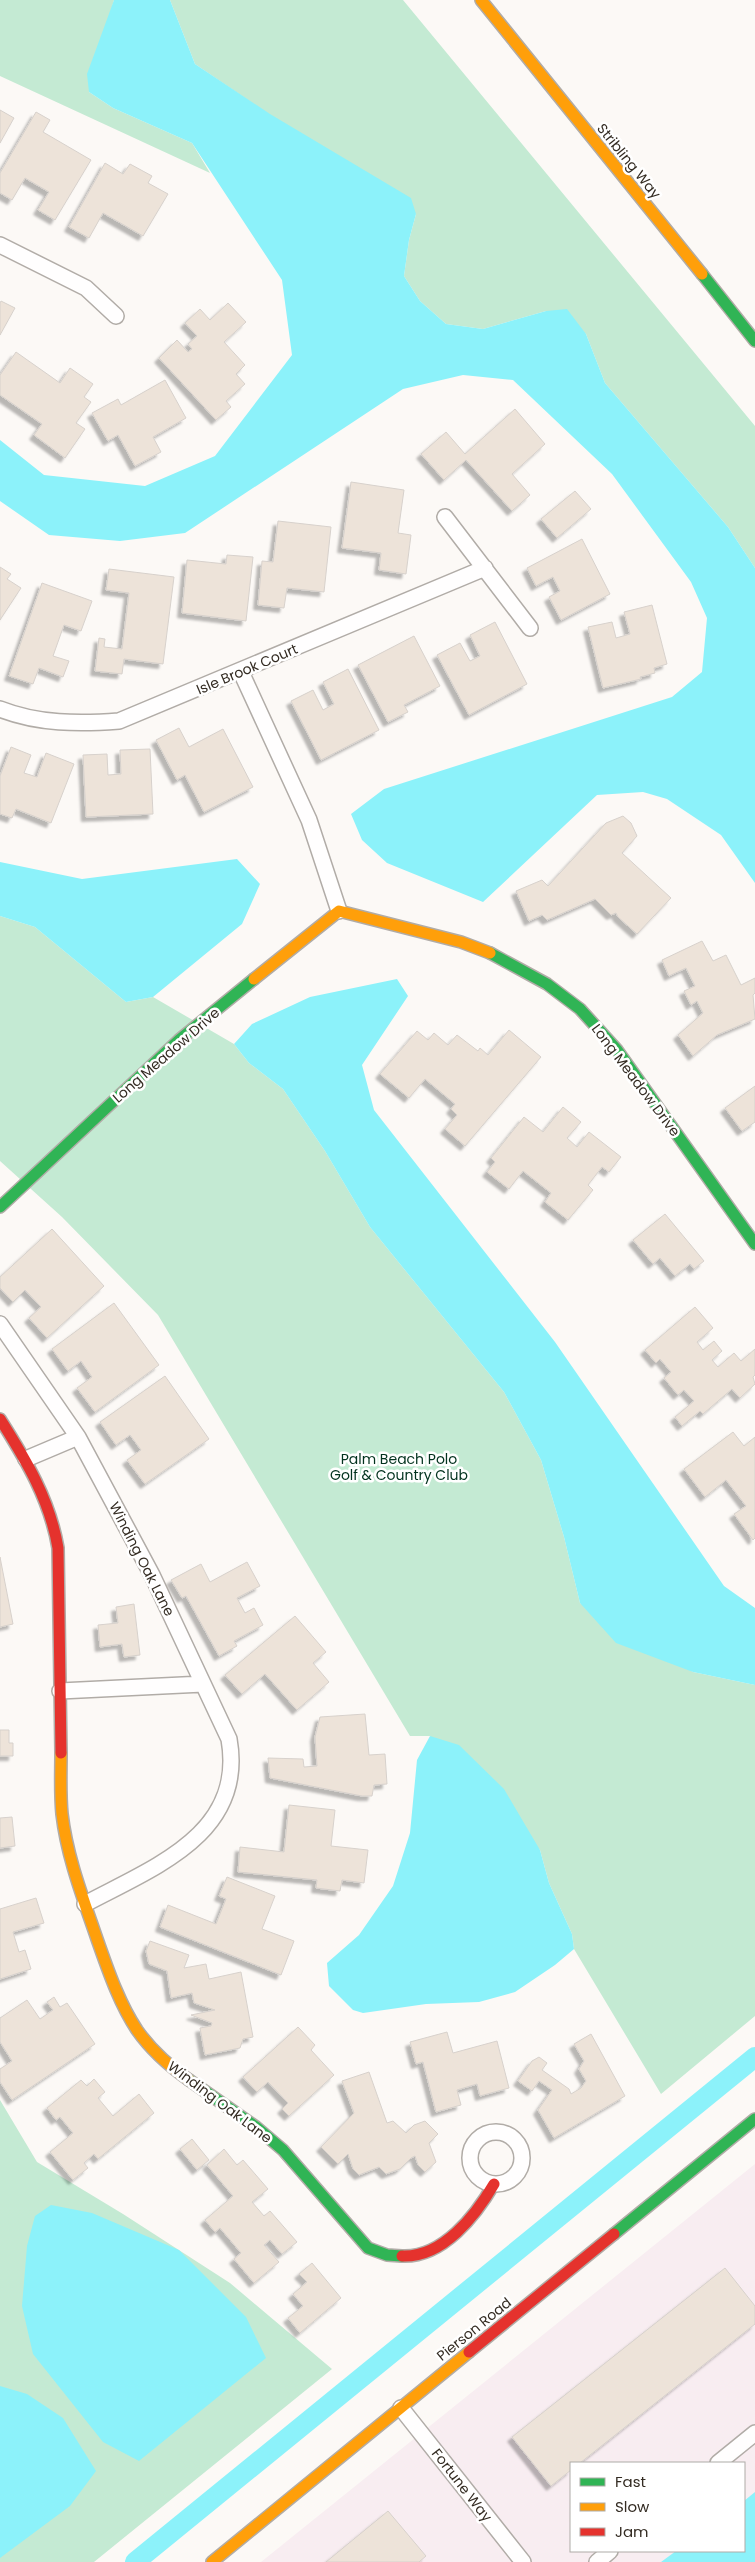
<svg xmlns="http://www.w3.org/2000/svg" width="755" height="2562" viewBox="0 0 755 2562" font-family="Poppins,sans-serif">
<defs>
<filter id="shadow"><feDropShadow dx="-4.5" dy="4.5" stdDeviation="1" flood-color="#0004"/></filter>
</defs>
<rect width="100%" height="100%" fill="#fcf9f6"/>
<!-- commercial -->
<path fill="#f8edf1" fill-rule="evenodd" d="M755,2164V2562H261ZM571,2463H744V2551H571Z"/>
<!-- green -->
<path fill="#c4ead3" d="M0,0H114L89,92L113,108L192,143L210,173L0,76Z
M170,0H403L755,426V568L728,527L605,383L586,334L546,311L483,329L446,324L420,301L404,276L409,240L416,214L195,64Z
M0,916L35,927L126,1002L153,997L234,1044L249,1063L283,1089L325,1151L370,1227L504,1392L541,1460L564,1537L580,1603L693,1672L755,1685V2016L661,2094L574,1949L572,1934L549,1883L540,1850L430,1736H410L158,1315L62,1217L0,1161Z
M0,2100L37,2162L123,2214L230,2283L332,2369L94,2562H0Z"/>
<!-- water -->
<path fill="#8cf2fa" d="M114,0H170L195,64L270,114L411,198L416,214L409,240L404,276L420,301L446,324L483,329L546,311L567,309L586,334L605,383L728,527L755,568V883L721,835L667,799L643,792L597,795L483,902L387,863L362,840L351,814L384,789L672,697L702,672L707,618L691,582L612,474L513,380L463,375L403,389L185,533L120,541L49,535L0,501V440L44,475L145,486L215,456L292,355L282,280L192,143L113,108L89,92L87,74Z
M237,859L260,884L242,924L153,997L126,1002L35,927L0,916V862L82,879Z
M397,979L408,996L362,1065L374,1110L555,1342L724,1586L755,1608V1685L693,1672L616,1643L580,1603L564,1537L541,1460L504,1392L370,1227L325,1151L283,1089L249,1063L234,1044L252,1024L310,997Z
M430,1736L459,1745L504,1789L540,1850L549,1883L572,1934L574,1949L555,1965L515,1992L479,2002L426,2004L363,2013L353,2010L329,1986L327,1963L359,1935L393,1886L410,1833L417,1760Z
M51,2205L92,2213L179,2250L246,2317L266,2358L139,2461L103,2442L33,2354L22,2306L27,2246L35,2216Z
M0,2386L27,2394L63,2418L96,2471L70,2506L0,2558Z
M755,2492V2562H661L676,2551H744V2501Z"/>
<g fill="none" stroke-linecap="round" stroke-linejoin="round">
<!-- canal -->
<path stroke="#8cf2fa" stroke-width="20" d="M135,2562L755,2057"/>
</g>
<!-- building -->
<path fill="#ede3d9" stroke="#d7d1cc" filter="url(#shadow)" d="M0,110L14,118L0,143Z
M36,112L50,120L43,132L91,160L55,220L38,210L49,192L25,178L12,200L0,193V173Z
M105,163L123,174L130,164L152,176L148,183L168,194L143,236L103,213L89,238L69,227Z
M1,301L15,308L0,335V303Z
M228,303L246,322L224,342L245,365L236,374L245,384L226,401L231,407L216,420L159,358L177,340L188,352L192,349L188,344L197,336L185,323L200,309L210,320Z
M16,352L60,383L70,368L93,384L84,397L91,402L76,423L85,429L65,458L34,435L42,424L0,395V375Z
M165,380L186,418L153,437L161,452L135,466L118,435L108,441L92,413L118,399L121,405Z
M515,409L545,444L512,474L530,495L512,511L466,460L444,480L421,454L446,432L465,454Z
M351,482L404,490L398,533L411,535L406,574L379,570L381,553L342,548Z
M575,491L591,509L557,538L541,519Z
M278,521L331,527L324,592L287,588L284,608L258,605L262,561L273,562Z
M582,539L610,594L561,620L549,597L560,591L553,577L536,586L527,568Z
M227,555L253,557L246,621L182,613L187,560L226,564Z
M0,567L11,574L7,579L21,588L0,620Z
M109,569L174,577L163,664L124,659L122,674L95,671L99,638L105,639L104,647L122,649L129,593L106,590Z
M42,583L92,601L81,631L64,625L53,656L69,661L63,677L39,668L33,684L9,676Z
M652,605L667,664L654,668L655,673L640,677L641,679L603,688L588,627L612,622L616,638L630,634L624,612Z
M495,622L527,684L469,715L437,655L460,643L470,661L480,656L470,635Z
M414,636L440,686L404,705L408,712L388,722L358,665Z
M348,669L379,730L321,760L291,701L313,690L323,710L334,704L323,682Z
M179,728L189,747L223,729L253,787L204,812L185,775L177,780L156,740Z
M11,747L31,755L24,773L37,777L46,753L74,764L51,823L16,809L12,818L0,814V776Z
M150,749L153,814L86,817L83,755L107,754L108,775L121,774L120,750Z
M623,816L631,823L637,836L622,853L671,898L637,934L618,917L616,913L611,915L595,899L547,920L542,915L529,921L516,891L542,880L548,886L606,823Z
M702,941L713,961L726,955L741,985L755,978V993L753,995L755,1019L717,1035L693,1056L678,1035L703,1013L697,1001L691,1005L684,991L695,986L686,968L669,976L662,960Z
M509,1030L541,1057L465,1146L445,1129L457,1115L451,1109L455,1104L425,1079L409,1098L380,1074L417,1031L428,1040L434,1033L448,1045L457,1035L478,1051L480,1048L488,1055Z
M755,1086V1122L742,1131L725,1108Z
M563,1107L581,1122L567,1138L577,1147L589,1132L621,1157L609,1172L602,1167L588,1185L593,1190L568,1220L545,1202L551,1193L523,1171L509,1189L487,1172L495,1162L491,1158L524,1117L543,1132Z
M665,1214L704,1261L694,1269L690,1264L675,1276L660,1258L653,1264L633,1240Z
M52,1229L104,1286L47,1338L29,1318L41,1307L25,1290L13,1302L0,1288V1277Z
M114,1303L159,1365L95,1412L77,1388L92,1377L81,1361L68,1371L52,1349Z
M695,1307L713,1328L697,1342L703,1350L714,1341L722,1351L712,1360L718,1367L734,1353L741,1361L755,1349V1375L753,1377L755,1384L740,1398L732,1389L703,1414L700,1411L682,1426L675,1417L694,1401L684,1390L678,1395L664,1378L671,1372L660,1359L656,1363L645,1350Z
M165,1376L209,1439L145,1484L127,1460L141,1450L130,1435L116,1445L100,1422Z
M733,1432L744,1446L755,1437V1538L753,1540L734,1514L746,1506L726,1480L705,1497L684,1469Z
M0,1557L13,1624L0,1627Z
M247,1562L260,1586L237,1598L245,1613L254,1608L263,1625L234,1641L237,1646L219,1656L186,1596L182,1598L171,1580L201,1564L210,1582Z
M134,1604L140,1655L124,1657L122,1644L100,1647L98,1625L118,1623L116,1607Z
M295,1616L326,1652L313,1663L329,1682L297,1710L265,1674L242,1694L225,1675Z
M365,1714L369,1755L385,1754L387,1784L374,1785L372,1796H362L270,1778L268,1758L303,1759L304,1767L317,1766L315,1737L320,1717Z
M0,1730H9V1743H13V1756H0Z
M289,1805L335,1810L331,1846L368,1850L364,1883L342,1880L340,1891L316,1888L317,1880L238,1872L240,1847L284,1852Z
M12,1817L15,1846L0,1848V1818Z
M227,1877L275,1896L262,1929L294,1941L281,1975L160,1927L168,1905L216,1924L226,1899L219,1896Z
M36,1898L44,1923L13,1932L19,1952L25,1950L31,1969L0,1979V1909Z
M150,1941L189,1955L184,1968L206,1964L209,1979L241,1972L253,2037L243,2039L240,2048L205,2055L200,2028L211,2026L212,2023L191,2015L215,2010L194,2003L192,1993L171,1998L167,1971L149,1964L146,1951Z
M54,1997L60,2007L67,2003L95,2044L12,2100L0,2082V2069L12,2061L0,2042V2018L27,2000L40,2019L53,2010L47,2002Z
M298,2027L315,2045L311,2050L334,2075L289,2116L282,2109L288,2103L268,2082L257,2092L243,2077Z
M447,2032L453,2053L497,2041L509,2088L480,2096L477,2084L457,2090L461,2105L436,2112L423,2062L416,2064L410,2042Z
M591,2034L625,2096L554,2138L538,2110L552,2090L539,2081L532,2091L518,2081L532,2061L539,2057L547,2063L542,2070L569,2089L571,2094L581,2088L586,2081L579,2069L584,2061L574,2044Z
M369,2072L387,2123L393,2121L406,2133L414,2125L425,2121L438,2134L429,2143L436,2162L425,2172L418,2165L415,2156L411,2158L400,2169L386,2174L379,2167L359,2175L353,2169L348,2154L338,2164L321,2147L354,2113L342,2081Z
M94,2079L105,2092L98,2098L113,2116L139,2094L154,2113L98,2159L94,2154L84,2163L88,2168L73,2180L50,2152L73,2133L60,2117L56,2120L47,2108L81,2080L87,2086Z
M192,2139L209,2160L197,2170L180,2149Z
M224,2149L237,2165L243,2160L268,2189L252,2202L264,2216L270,2211L297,2242L282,2254L270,2240L264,2245L279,2262L254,2283L234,2259L241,2253L220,2228L215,2232L205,2220L233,2196L207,2165Z
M312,2263L341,2298L300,2333L288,2318L303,2306L293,2294L307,2282L299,2274Z
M725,2268L755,2306V2324L580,2463H571V2470L551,2486L512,2437Z
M388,2511L426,2556L419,2562H326Z"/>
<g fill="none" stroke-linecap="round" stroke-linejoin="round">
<defs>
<path id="street" d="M0,245L86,288L116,316
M445,517L530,628
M241,672L309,820L339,911
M0,709C38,724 79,724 119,721L485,568
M0,1324L78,1437L152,1575L229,1739C246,1834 154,1867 85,1904
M26,1459L78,1437
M60,1691L203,1684
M470 2158a26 26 0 1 1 52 0a26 26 0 1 1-52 0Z
M401,2408L523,2562
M718,2463L755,2433
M597,2562L610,2551"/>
<path id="fast" d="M702,274L755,341
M490,953L547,984L580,1009L617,1050L755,1244
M0,1207L179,1040L254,979
M189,2080L256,2127L283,2150L368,2248L387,2255L402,2256
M614,2234L755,2119"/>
<path id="slow" d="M481,0L702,274
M254,979L339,911L461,942L490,953
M61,1753C61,1773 60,1794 62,1814C67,1857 83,1898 97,1939C108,1970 119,2003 137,2030C151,2050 169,2066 189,2080
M212,2562L469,2352"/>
<path id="jam" d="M0,1419C26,1460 50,1500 58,1548L61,1753
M402,2256C443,2258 476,2215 494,2184
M469,2352L614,2234"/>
</defs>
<!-- street casing -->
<use href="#street" stroke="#b1aca7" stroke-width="18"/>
<!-- fast casing -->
<use href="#fast" stroke="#b1aca7" stroke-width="14"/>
<!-- slow casing -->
<use href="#slow" stroke="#b1aca7" stroke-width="14"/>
<!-- jam casing -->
<use href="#jam" stroke="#b1aca7" stroke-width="14"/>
<!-- street -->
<use href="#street" stroke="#fffefe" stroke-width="15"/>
<!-- fast -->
<use href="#fast" stroke="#30b455" stroke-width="11"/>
<!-- slow -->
<use href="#slow" stroke="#ff9f0a" stroke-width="11"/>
<!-- jam -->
<use href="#jam" stroke="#e5322d" stroke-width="11"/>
</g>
<g text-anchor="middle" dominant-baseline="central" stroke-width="5" stroke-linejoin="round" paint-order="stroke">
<!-- street labels -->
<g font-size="14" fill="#342c23" stroke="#fff">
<text transform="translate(629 161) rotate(51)">Stribling Way</text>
<text transform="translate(247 669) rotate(-23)">Isle Brook Court</text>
<text transform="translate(166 1055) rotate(-41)">Long Meadow Drive</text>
<text transform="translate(636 1080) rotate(53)">Long Meadow Drive</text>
<text transform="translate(142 1559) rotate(63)">Winding Oak Lane</text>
<text transform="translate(220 2102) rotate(37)">Winding Oak Lane</text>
<text transform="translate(474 2329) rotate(-39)">Pierson Road</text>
<text transform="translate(462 2485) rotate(52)">Fortune Way</text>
</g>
<!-- park labels -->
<g font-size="14" fill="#02321e" stroke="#fff">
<text x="399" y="1459">Palm Beach Polo<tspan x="399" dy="16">Golf &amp; Country Club</tspan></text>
</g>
</g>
<!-- legend -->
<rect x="570" y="2462" width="175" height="90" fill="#ffffff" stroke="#aeaba7"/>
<rect x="580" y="2478" width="25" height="8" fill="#30b455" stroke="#aeaba7"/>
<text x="615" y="2487" font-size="15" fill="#342c23">Fast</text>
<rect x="580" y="2503" width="25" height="8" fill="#ff9f0a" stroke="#aeaba7"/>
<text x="615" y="2512" font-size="15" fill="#342c23">Slow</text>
<rect x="580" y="2528" width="25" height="8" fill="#e5322d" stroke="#aeaba7"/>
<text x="615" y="2537" font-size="15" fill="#342c23">Jam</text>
</svg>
